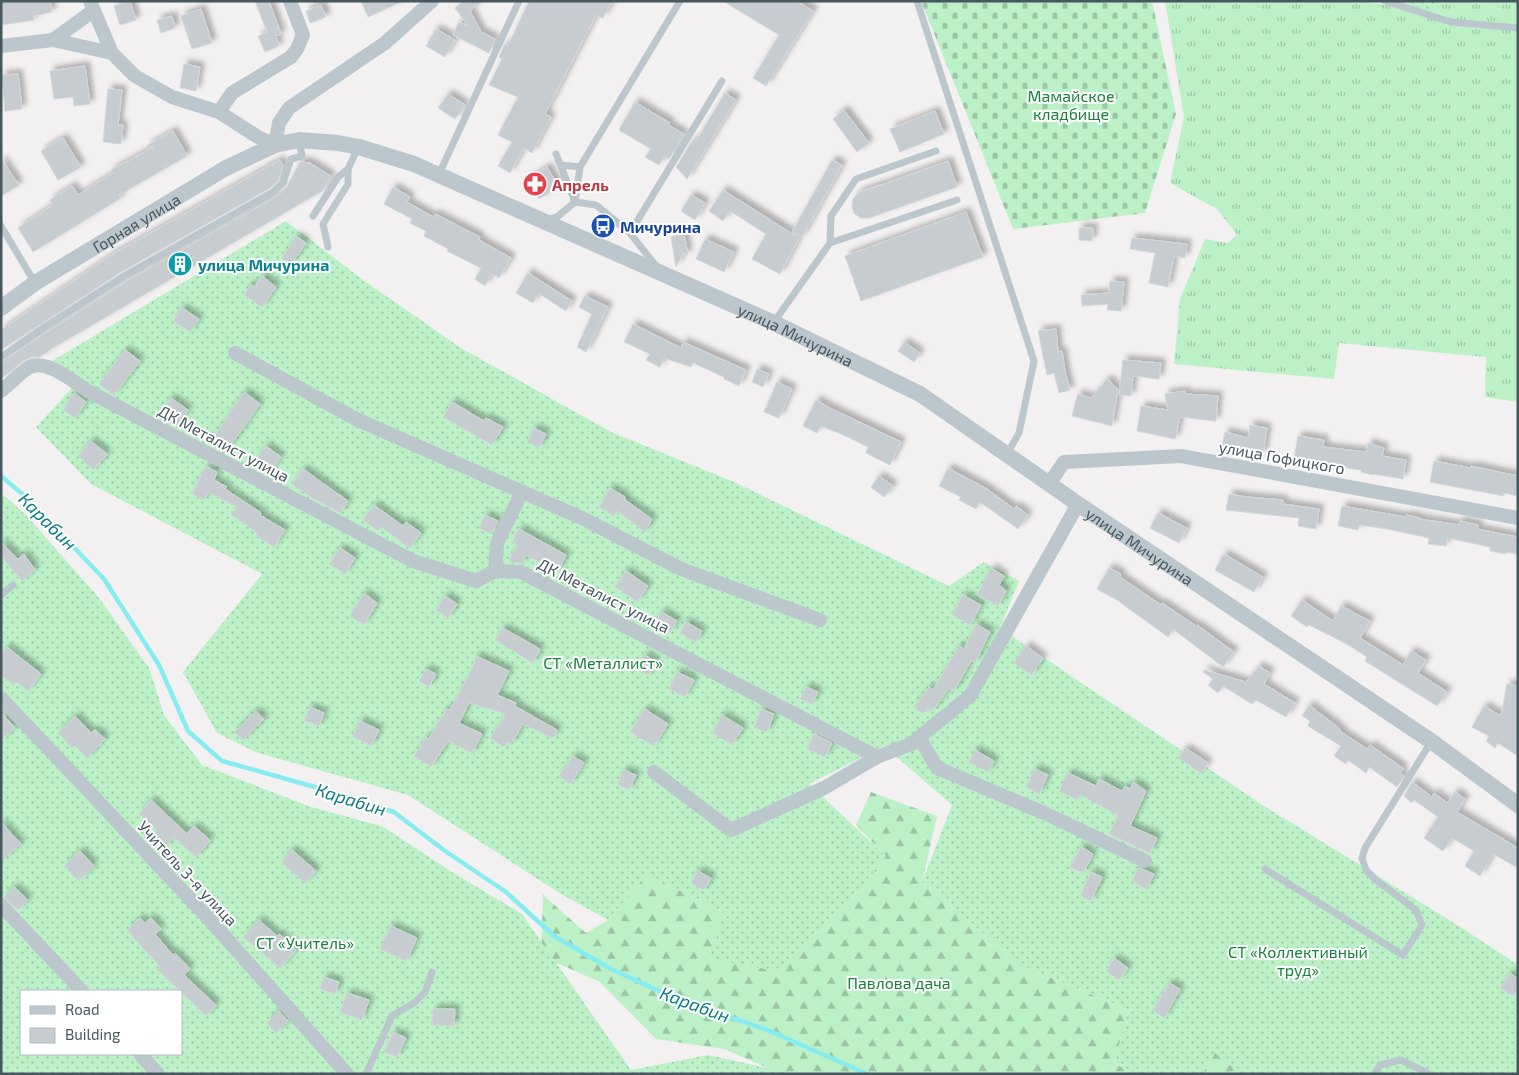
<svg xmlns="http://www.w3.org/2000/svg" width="1519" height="1075" viewBox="0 0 1519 1075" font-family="'Exo 2',sans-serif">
<defs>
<pattern id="grass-tufts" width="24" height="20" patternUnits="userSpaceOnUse" patternTransform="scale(1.25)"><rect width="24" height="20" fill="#bcf1c8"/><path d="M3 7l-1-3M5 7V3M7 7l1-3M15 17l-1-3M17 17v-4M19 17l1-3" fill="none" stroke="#9bc6a6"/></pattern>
<pattern id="forest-firs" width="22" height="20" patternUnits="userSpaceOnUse" patternTransform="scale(1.25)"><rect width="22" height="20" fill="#bcf1c8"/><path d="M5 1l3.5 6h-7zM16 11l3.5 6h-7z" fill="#9bc6a6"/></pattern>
<pattern id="cemetery-stones" width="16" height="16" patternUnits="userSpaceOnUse" patternTransform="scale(1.25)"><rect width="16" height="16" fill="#bcf1c8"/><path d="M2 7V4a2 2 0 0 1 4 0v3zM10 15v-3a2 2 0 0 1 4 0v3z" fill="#9bc6a6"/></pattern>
<pattern id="garden-dots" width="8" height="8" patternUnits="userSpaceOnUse" patternTransform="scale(1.25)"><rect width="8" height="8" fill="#bcf1c8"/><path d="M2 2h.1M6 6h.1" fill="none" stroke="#9bc6a6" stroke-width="1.8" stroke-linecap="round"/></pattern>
<filter id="shadow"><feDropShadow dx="4.5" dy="-4.5" stdDeviation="2.5" flood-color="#0004"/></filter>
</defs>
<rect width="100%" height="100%" fill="#f2f0f0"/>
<!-- grass -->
<path fill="url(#grass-tufts)" d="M1165,1H1363L1386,5L1387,1H1518V402L1485,397L1486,357L1339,343L1334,379L1174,364L1180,299L1205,239L1227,243L1237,235L1217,209L1170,183L1184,117Z"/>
<!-- forest -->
<path fill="url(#forest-firs)" d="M871,792L937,816L922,882L1021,965L1129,1010L1114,1063L1135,1074H782L724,1049L656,1039L600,982L541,956L543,895L586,933L608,920L647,874L723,912L886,856L856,825Z
M1215,1052L1241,1074H1202Z"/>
<!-- cemetery -->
<path fill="url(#cemetery-stones)" d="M921,1H1152L1176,114L1145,213L1013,229Z"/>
<!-- garden -->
<path fill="url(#garden-dots)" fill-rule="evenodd" d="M1393,1H1438L1435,11Z
M286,221L363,280L461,348L611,432L734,482L949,586L984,562L1019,581L1000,628L1264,806L1459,926L1518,965V1074H1241L1215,1053L1202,1074H1135L1114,1063L1129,1010L1021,965L922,882L952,805L884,746L809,784L886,856L843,910L775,971L709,958L723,912L647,874L608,920L561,894L408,795L255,752L217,733L183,672L262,574L91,484L36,427L80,379L52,361Z
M1,493L27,516L99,598L149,668L164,715L202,765L311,807L382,826L452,872L522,914L631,1070L708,1055L794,1074H1ZM21,991H181V1054H21Z"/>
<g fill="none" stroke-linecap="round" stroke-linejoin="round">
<!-- stream -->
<path stroke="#87ecf0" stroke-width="4.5" d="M1,476L27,498L104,579L159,665L188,731L222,761L322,789L394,812L445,851L506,892L554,936L611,969L672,997L770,1031L867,1074"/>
</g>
<!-- building -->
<path fill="#c6cccf" stroke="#d3d7db" filter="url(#shadow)" d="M1,1H50L52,12L33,16L34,20L1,25Z
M130,1L136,20L120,25L114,6Z
M255,1H269L281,34L276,36L279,46L265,52L258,36L267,32Z
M361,1H403L368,17Z
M463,1H481L470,11L481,32L495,39L489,53L453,35L459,22L468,26L455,8Z
M529,1H612L603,18L596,15L545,114L551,117L532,153L524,148L510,173L498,166L512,142L498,135L518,97L489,85L502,59L499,57L505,44L508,46Z
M723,1H797L813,11L766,86L753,78L779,35Z
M321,5L326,17L310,23L306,11Z
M201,9L212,43L192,49L181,16Z
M172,16L175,28L161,33L157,20Z
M436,29L455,40L445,57L426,46Z
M184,64L200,67L196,91L180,88Z
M85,66L90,104L74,106L73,97L54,99L50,71Z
M18,74L22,109L5,111L2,75Z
M108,89L122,90L118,125H123L121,144L103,142Z
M725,93L736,100L687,179L676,167L693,140L696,141Z
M448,94L465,105L455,119L438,108Z
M635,102L670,123L668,125L684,134L669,159L665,155L659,165L645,157L651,149L619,130Z
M844,110L869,143L857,152L833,119Z
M935,111L944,134L900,152L890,129Z
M173,131L187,156L119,195L121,198L33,252L18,228L53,205L50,200L72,186L78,195L113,173L111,170L154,147L146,146Z
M63,138L81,167L58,180L41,151Z
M1,159L19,185L1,196Z
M280,160L283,166L278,180L270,188L121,272L1,350V330L113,254Z
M832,160L842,165L802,237L792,232Z
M948,161L957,187L869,218H860L854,213L852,207L853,199L860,192L880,185L882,186L881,185Z
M300,162L310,163L331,176L322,191L51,349L40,357H32L23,361L1,379V362L127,281L276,197L287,187Z
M547,167L559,187L539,199L527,180Z
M393,187L410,197L407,202L433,217L435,214L480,237L479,240L511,258L499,278L492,274L485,286L475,279L481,268L447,251L448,249L424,236L426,231L410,223L412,219L384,204Z
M723,190L799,238L780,274L752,259L766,234L730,211L723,221L709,211Z
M691,195L705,203L695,220L681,211Z
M966,212L983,257L861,301L845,256Z
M1079,228H1093L1092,241L1079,240Z
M684,234L688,255L683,253L676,267L671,237Z
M296,236L306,243L291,264L282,258Z
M1132,238L1187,244L1185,258L1174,256L1168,287L1149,283L1155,253L1130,249Z
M705,239L734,252L724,272L696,259Z
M528,273L572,301L566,311L538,293L533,303L516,293Z
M262,276L276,287L262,307L244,295L251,284L254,287Z
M1110,281L1124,282L1121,311L1107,310L1108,304L1082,306L1081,295L1109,293Z
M585,296L608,307L586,352L577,347L592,314L579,307Z
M182,308L199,319L190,332L173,321Z
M633,324L681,348L683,342L746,370L739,386L724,379V377L693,363L691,367L664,358L660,367L646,360L650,354L624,342Z
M1056,329L1058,352L1062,351L1065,371L1070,390L1059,393L1054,373L1047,375L1038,331Z
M904,342L920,353L914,362L898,351Z
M125,350L140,361L114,395L99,384Z
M1123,360L1161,363L1159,379L1133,376L1131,396L1119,395Z
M757,369L769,374L763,387L752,382Z
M1107,379L1118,389L1112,426L1072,416L1078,394L1091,398Z
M777,382L792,389L779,418L764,412Z
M1185,391V394L1218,396L1216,421L1180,417L1175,439L1137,431L1141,406L1168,410L1165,394Z
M244,392L260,404L228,449L213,438Z
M74,393L86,402L75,418L63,410Z
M171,398L188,410L176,427L159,416Z
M816,400L830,408L901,442L890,465L866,453L868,447L846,436L821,426L817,433L803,426Z
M452,402L484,421L486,418L503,427L492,445L443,417Z
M1250,425L1267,428L1263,454L1222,446L1225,432L1248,438Z
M534,428L546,434L539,448L527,442Z
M1298,436L1324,440L1323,447L1366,452L1368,443L1384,448L1382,456L1406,460L1403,479L1373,474V475L1361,472V470L1294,460Z
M91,441L107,454L93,470L78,456Z
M266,446L281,457L270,472L255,461Z
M1434,461L1471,468V466L1518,476V496L1504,493V496L1430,482Z
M206,466L217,472L214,480L227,487L225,489L261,513L260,515L285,530L274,547L256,536L258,533L231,515L237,507L208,492L204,500L192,494Z
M948,468L987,489L1014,509L1016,506L1028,515L1018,529L980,502L976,509L959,500L961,497L939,486Z
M303,469L348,501L340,513L314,499L292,484Z
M879,476L893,486L884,497L871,487Z
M610,488L625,497L624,499L652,519L645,532L617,511L614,516L599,507Z
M1229,494L1247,497L1283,500V504L1319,509L1316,529L1298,526L1299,518L1226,510Z
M374,505L403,526L406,522L421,533L410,548L381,527L378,531L363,520Z
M1342,506L1406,517V515L1420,518V519L1459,525L1460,521L1478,525L1477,529L1518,537V554L1506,552V554L1490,551V547L1447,538L1446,546L1428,544L1429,538L1387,529L1359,525L1358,530L1338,526Z
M1158,513L1187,528L1179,543L1150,528Z
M485,515L498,521L491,534L479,528Z
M519,529L566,555L558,572L526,555L522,563H515L509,560L517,545L512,542Z
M1,542L18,559L24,554L35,570L22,581L1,556Z
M340,548L355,558L345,574L329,564Z
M1224,554L1263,577L1254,592L1215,570Z
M991,568L1004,576L999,585L1006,591L998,606L977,595Z
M1109,568L1121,574L1120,577L1161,605L1162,603L1196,626L1197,625L1234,652L1223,667L1173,629L1168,637L1117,600L1097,589Z
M626,571L648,586L637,602L615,587Z
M364,593L377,603L364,625L350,616Z
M963,595L981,605L970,625L952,615Z
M445,596L457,604L448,618L436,610Z
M1302,600L1333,621L1341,606L1370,621L1360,638L1403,665L1411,651L1426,660L1418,673L1447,692L1437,706L1365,661L1367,657L1345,643L1309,625L1307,627L1291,616Z
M662,612L677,621L670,632L655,622Z
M686,622L702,631L696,642L680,633Z
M976,624L990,632L975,663L971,661L954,691L949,688L932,711L928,708L923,714L914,707L929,687L933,690L959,646L964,649Z
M503,628L540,649L533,663L495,640Z
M1026,646L1043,658L1032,675L1014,663Z
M7,647L41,674L28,691L16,682L14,685L1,675V655Z
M645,655L656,662L648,675L637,669Z
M476,656L509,671L497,695L516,703L515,706L557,730L553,738L523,724L511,744L507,742L504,747L490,738L506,714L469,703L459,723L482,734L472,753L448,741L431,767L414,756L426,737L429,739L446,709L450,710L473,667H472Z
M1259,666L1270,673L1264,684L1295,703L1286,717L1256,700L1252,704L1223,686L1218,693L1208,685L1213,679L1203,672L1204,670L1246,682Z
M426,669L436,674L429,687L419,681Z
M677,672L694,680L685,697L669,689Z
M1507,684L1518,686V756L1498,743L1495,748L1486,741L1489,736L1472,727L1484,706L1501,716Z
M806,687L818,692L812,704L800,699Z
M1309,705L1339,728L1341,732L1367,749L1370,745L1404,769L1400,773L1404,776L1397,787L1369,767L1366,773L1348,760L1346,764L1334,756L1341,746L1308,726L1310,721L1302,716Z
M310,707L324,713L319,726L304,720Z
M645,709L668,724L654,746L630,732Z
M761,709L774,714L767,732L754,728Z
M256,711L264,719L243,740L234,732Z
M1,713L15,727L1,740Z
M722,715L743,728L732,745L712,733Z
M75,716L91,733L95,730L105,739L87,758L75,746L72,748L58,733Z
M360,721L379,730L371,746L352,736Z
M814,734L832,743L825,757L807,749Z
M1185,748L1208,763L1201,773L1178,758Z
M975,750L994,761L988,772L969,762Z
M573,756L584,763L570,784L559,776Z
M1035,769L1048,775L1039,794L1026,787Z
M624,770L636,775L629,790L617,784Z
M1068,773L1096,786L1099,779L1122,791L1125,786L1130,789L1133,782L1146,791L1130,826L1157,838L1150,853L1109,834L1118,815L1080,795L1077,800L1059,791Z
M1412,782L1432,797L1434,793L1447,803L1455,792L1465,799L1457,812L1518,848V868L1493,854L1480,876L1465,866L1474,851L1452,838L1443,851L1424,838L1438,817L1414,800L1412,803L1404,796Z
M151,800L187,834L194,826L210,840L196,857L173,837L164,847L152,836L157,830L139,814Z
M1,822L21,844L1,861Z
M1081,847L1093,854L1083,873L1070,867Z
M292,850L316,871L305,883L281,862Z
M80,851L94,866L78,881L64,866Z
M1139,868L1154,874L1146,889L1132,881Z
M698,871L711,878L704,890L691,883Z
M1091,872L1102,877L1091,901L1080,896Z
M14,887L28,900L18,910L4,897Z
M140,918L145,923L151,918L161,929L155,934L173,955L175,953L190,969L184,975L216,1005L206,1016L157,969L160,967L127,930Z
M259,920L277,936L279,934L296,950L280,968L243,937Z
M391,926L417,938L406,961L380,949Z
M1114,958L1128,968L1119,980L1106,971Z
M1510,973L1518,979V989L1513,996L1500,988Z
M324,977L339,982L335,994L320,989Z
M1169,983L1180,989L1164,1018L1153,1010Z
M347,993L369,1000L362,1020L340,1012Z
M433,1009H455L454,1026L432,1025Z
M279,1011L288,1021L276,1033L267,1023Z
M393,1032L406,1038L397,1057L384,1052Z"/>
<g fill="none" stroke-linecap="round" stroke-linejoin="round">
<!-- service -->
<path stroke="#bbc7cd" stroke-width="7" d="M917,1L1034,361L1019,433L1007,454
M1385,1L1451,22L1518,28
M556,154L575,202L580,167L680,1
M561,165L580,167
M439,174L519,1
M313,216L338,177L348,169L358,148
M546,220L557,217L575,202L596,205L630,233L656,266
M1,226L35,283
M630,233L722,81
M830,243L831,216L856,179L936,151
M328,247L323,224L348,184V169
M774,322L830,243L957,200
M1,357L40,330L124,276L273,192L283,183L291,159L302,156L299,140
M1,595L13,585
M1265,869L1403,955L1422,925L1416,910L1376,880L1366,870L1362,858L1365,848L1431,742
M366,1074L392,1016L414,1003L425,992L432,972
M1375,1074L1380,1065L1401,1060L1429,1074"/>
<!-- minor -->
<path stroke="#bbc7cd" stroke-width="14" d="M90,1L112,53
M53,40L93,11
M1,46L53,40L112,53L135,76L172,97L219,112L258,137L275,145L279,123L289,108L385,43L432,1
M219,112L232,93L291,57L297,49L303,35L290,1
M235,353L358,420L584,519L681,569L820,620
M1,391C10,384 19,374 28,368C45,357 74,382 88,391L413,561L476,581L495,571L521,572L877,757
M1049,484L1064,462L1181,456L1518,518
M495,571L497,543L522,492
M1,698L208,918L347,1074
M919,737L937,768L1042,812L1145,861
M654,772L731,830L824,788L877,757L911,744L970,696L1078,504
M1,905L82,991
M140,1054L158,1074"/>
<!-- tertiary -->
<path stroke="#bbc7cd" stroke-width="16" id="s1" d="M1,308L35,283L226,168L275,145L299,140L338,143L359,147L414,164L774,323L920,394L1078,504L1431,741L1518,805"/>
</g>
<!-- icons -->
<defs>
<symbol id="pharmacy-disc" viewBox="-11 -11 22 22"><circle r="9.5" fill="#e0444e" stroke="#fff"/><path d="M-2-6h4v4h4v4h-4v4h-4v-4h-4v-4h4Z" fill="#fff"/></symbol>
<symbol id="bus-disc" viewBox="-11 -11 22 22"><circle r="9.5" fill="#1a4fb4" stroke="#fff"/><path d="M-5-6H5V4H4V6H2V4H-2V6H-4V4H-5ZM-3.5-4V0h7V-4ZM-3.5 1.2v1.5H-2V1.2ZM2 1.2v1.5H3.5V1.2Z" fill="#fff"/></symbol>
<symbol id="building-disc" viewBox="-11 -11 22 22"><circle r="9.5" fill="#0f9aa8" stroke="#fff"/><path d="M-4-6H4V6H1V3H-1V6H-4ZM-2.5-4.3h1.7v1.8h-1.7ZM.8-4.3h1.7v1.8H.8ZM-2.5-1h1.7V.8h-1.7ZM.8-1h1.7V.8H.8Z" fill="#fff"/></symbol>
</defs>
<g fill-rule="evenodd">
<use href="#pharmacy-disc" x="521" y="170" width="28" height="28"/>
<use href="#bus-disc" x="589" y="212" width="28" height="28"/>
<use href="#building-disc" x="166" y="250" width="28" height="28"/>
</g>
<g text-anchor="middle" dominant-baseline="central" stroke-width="4" stroke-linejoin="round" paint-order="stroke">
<!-- park labels -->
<g font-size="16" fill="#138439" stroke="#fff">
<text x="1071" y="95">Мамайское<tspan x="1071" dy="18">кладбище</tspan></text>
<text x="603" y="662">СТ «Металлист»</text>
<text x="305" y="942">СТ «Учитель»</text>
<text x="1298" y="951">СТ «Коллективный<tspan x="1298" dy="18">труд»</tspan></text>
<text x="899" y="982">Павлова дача</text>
</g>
<!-- health labels -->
<g font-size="16" font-weight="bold" fill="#be3a42" stroke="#fff" text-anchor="start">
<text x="552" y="184">Апрель</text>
</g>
<!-- street labels -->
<g font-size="16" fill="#47575e" stroke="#fff">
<text stroke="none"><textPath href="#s1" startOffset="160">Горная улица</textPath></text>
<text stroke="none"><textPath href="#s1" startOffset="880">улица Мичурина</textPath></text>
<text transform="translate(224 443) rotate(28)">ДК Металист улица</text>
<text transform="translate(1282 457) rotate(10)">улица Гофицкого</text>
<text stroke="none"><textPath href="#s1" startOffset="1285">улица Мичурина</textPath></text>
<text transform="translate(604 595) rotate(27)">ДК Металист улица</text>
<text transform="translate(188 873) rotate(47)">Учитель 3-я улица</text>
</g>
<!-- transit labels -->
<g font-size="16" font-weight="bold" fill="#164399" stroke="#fff" text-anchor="start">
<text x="620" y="226">Мичурина</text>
</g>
<!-- culture labels -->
<g font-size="16" font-weight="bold" fill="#0d838f" stroke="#fff" text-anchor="start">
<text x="198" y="264">улица Мичурина</text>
</g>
<!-- water labels -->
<g font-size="18" font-style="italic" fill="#097c82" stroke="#fff">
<text transform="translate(48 521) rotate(45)">Карабин</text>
<text transform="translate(351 799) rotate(17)">Карабин</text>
<text transform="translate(695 1004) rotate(20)">Карабин</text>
</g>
</g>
<!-- border -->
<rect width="1519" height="1075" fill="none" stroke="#47575e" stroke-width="5"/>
<!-- legend -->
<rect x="20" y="990" width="162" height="65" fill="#ffffff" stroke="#b5bcbf"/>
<rect x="30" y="1006" width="25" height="8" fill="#bbc7cd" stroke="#b5bcbf"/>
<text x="65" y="1015" font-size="15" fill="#47575e">Road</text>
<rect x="30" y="1028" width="25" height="15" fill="#c6cccf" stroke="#b5bcbf"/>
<text x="65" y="1040" font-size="15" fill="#47575e">Building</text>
</svg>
